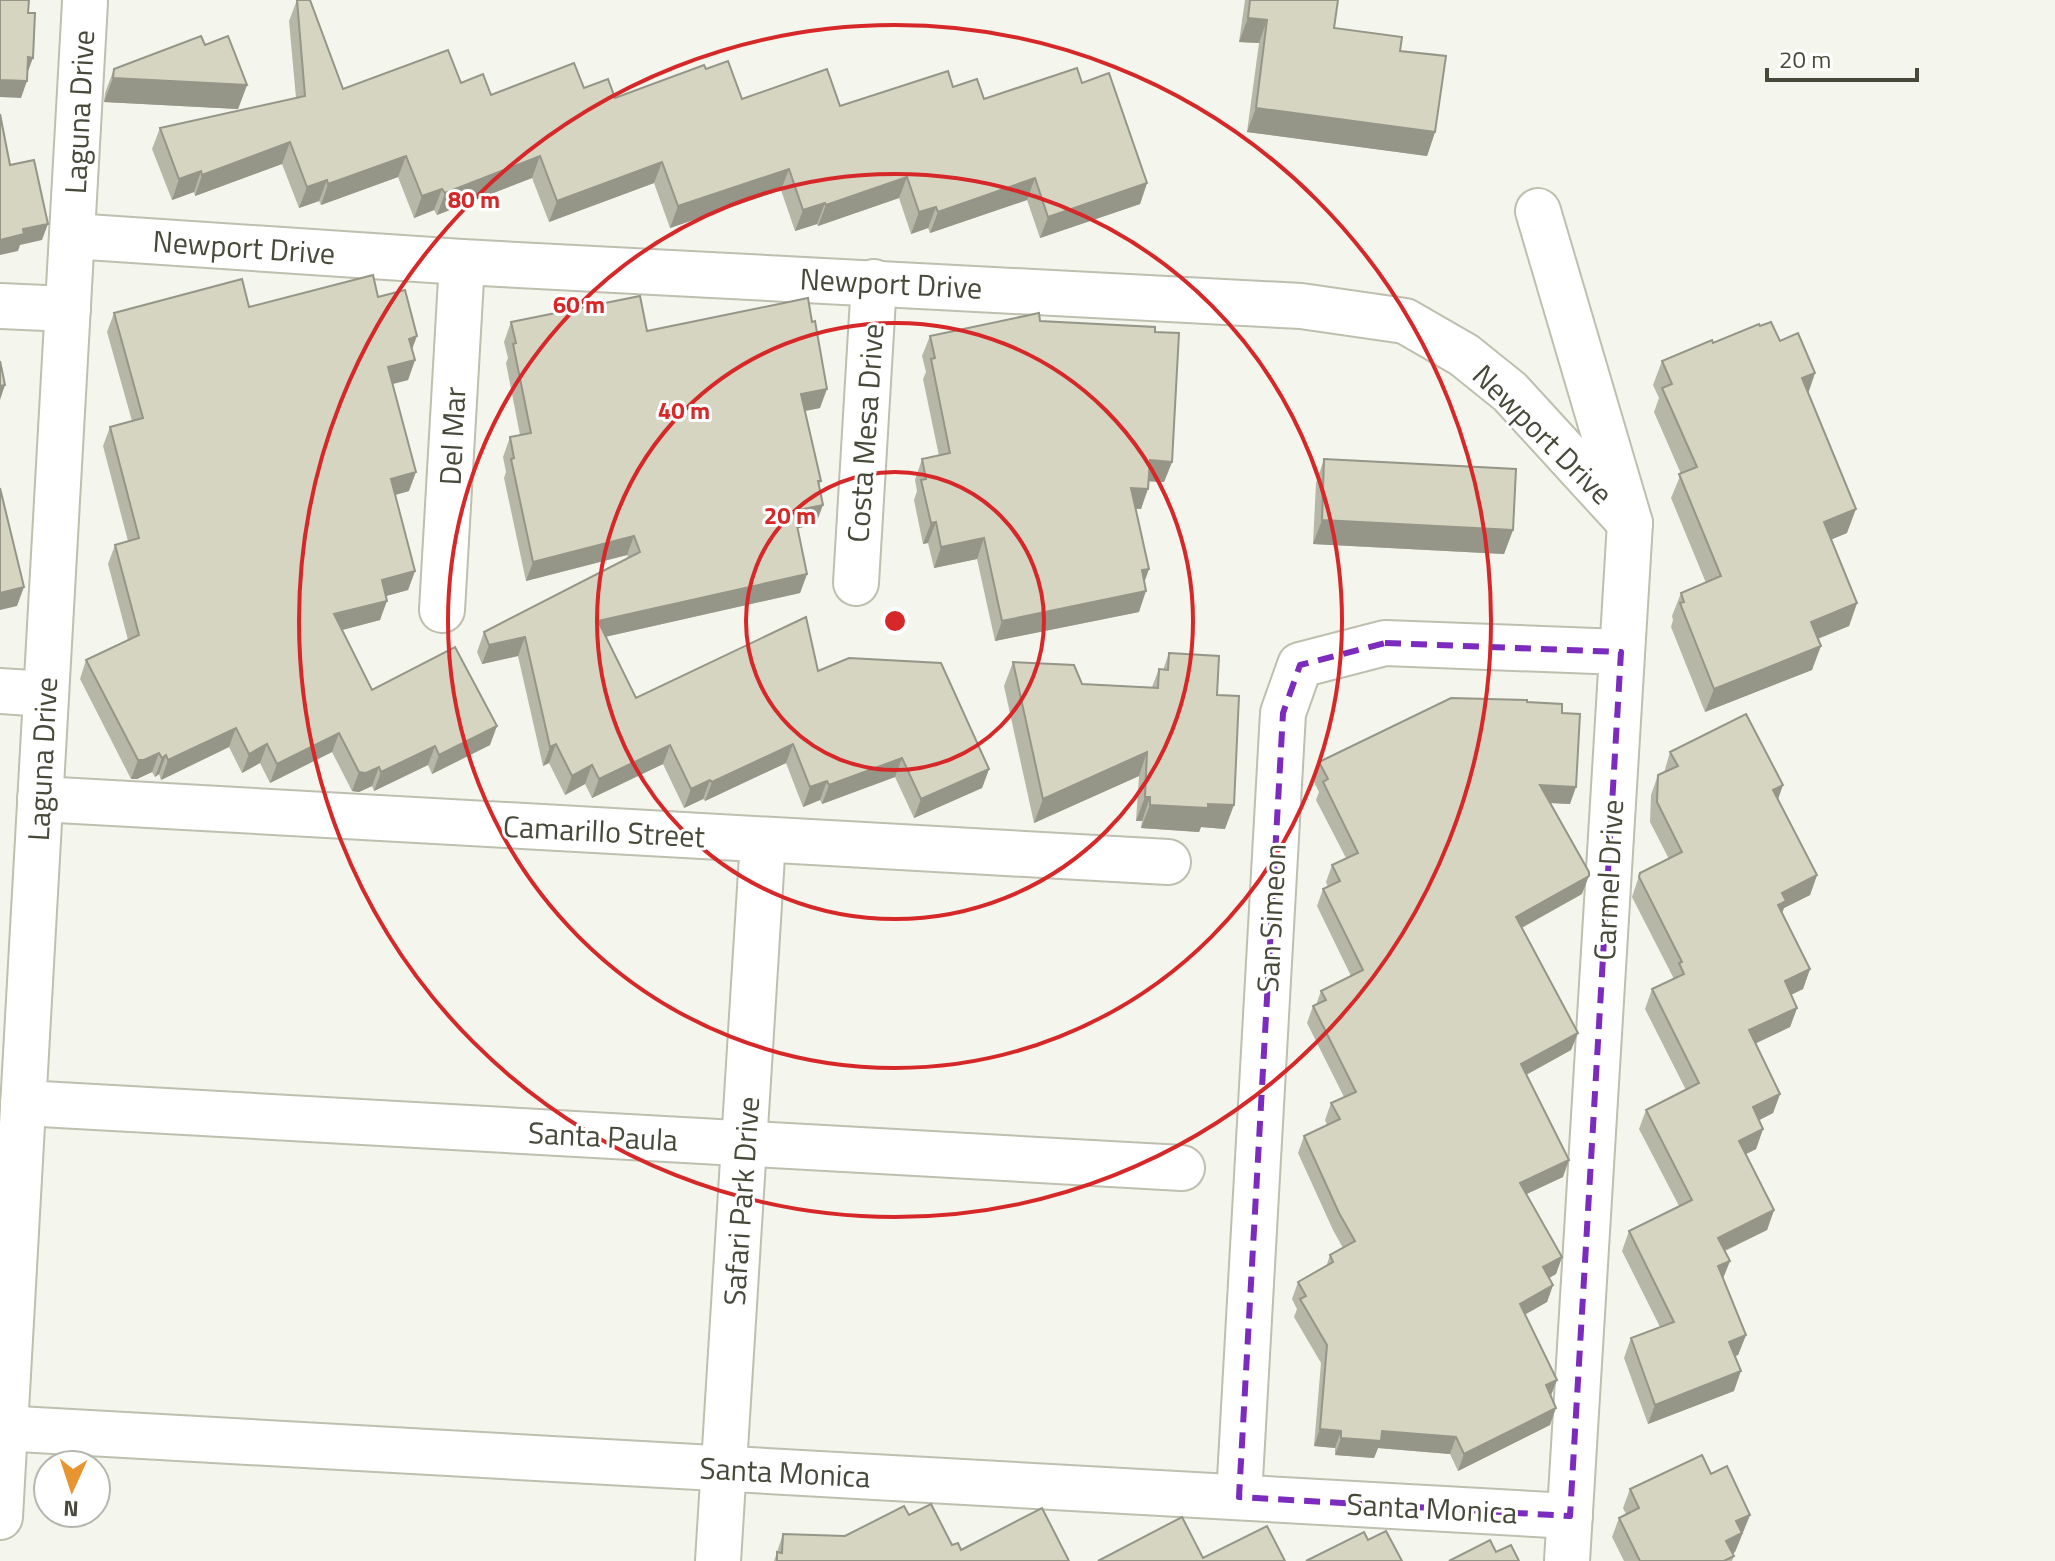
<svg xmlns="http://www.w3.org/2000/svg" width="2055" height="1561" viewBox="0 0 2055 1561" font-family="'Titillium Web',sans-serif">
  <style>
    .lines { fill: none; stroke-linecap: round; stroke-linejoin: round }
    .street-casing { stroke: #bebfaf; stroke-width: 48 }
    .street { stroke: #fff; stroke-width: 44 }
    .wall { fill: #b7b7a7 }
    .shaded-wall { fill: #959588 }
    .building { fill: #d5d5c2; stroke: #959588; stroke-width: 2 }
    .marked { fill: none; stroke: #7b2cbf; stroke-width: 6; stroke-dasharray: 16 10; stroke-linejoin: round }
    .ring { fill: none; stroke: #d62828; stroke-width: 4 }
    .labels { text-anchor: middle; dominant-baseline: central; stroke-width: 6; stroke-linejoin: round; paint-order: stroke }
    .street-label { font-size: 30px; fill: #48493a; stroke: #fff }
    .centre { fill: #d62828; stroke: #fff; stroke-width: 4 }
    .ring-label { font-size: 24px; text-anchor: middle; font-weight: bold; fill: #d62828; stroke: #fff; stroke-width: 6; stroke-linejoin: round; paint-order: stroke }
  </style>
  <rect width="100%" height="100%" fill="#f4f5ec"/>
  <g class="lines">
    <defs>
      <g id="street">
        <path d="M1538,211L1630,523L1567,1561"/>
        <path d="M72,236L462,262L1301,306L1405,321L1464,355L1510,392L1630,523"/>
        <path d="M0,306L68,309"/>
        <path d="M856,583L874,282"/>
        <path d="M442,610L462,262"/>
        <path d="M0,691L46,694"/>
        <path d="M40,799L1168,862"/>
        <path d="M23,1103L1182,1168"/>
        <path d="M0,1428L1570,1516"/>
        <path d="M1239,1497L1283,713L1300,665L1385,643L1621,652"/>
        <path d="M0,1517L85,2"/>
        <path d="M718,1561L763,840"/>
      </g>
    </defs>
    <use href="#street" class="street-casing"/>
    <use href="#street" class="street"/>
  </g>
  <g class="wall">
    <path d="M297,0L343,89L461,83L491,95L584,88L615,98L706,69L742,99L840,106L953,87L984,99L1082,83L1147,183L1140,204L1040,238L1027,200L930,233L928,228L911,234L899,198L818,226L817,224L795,231L781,190L670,228L654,183L549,222L532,178L437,215L434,210L414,218L398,177L321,205L319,201L299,208L282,164L195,196L194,192L172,200L152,149L160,128L296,98L289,21Z"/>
    <path d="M1245,0H1338L1334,28L1400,51L1435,132L1427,156L1247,132L1259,43L1239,42Z"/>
    <path d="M205,45L247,85L238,109L104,102L105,93L114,69Z"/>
    <path d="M378,297L412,350L415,360L408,380L392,384L409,491L395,495L415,571L408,590L386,596L380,620L342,630L372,690L490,745L432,774L428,765L374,791L372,786L359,792L352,791L332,752L270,783L260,763L242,773L229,747L161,780L159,774L155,777L152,772L137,779H131L80,679L86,660L128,640L108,564L115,545L128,541L103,446L110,427L132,421L107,332L114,313L249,307Z"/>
    <path d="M1040,321L1155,332L1172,462L1164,482L1149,481L1141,509H1136L1149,569L1144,581L1139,612L995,641L977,559L934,568L928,543L923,544L914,500L917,491L915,480L922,459L939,456L923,379L926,372L922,356L930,336Z"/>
    <path d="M511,322L647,331L820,408L805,411L821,481L819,486L816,524L797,528L807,574L800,593L605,637L636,698L818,671L989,769L982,788L914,818L895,777L822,804L820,800L803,807L786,763L705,801L703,799L684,808L663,764L592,798L585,784L565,795L549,763L543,766L518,656L482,664L477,652L484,632L628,558L627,555L526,581L504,478L506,472L503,457L510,437L520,435L506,363L508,358L504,342Z"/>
    <path d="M1760,326L1780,341L1815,373L1808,392L1847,533L1831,539L1857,603L1849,626L1818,639L1812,670L1705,712L1671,627L1673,620L1672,616L1681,593L1706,583L1671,498L1681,474L1654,412L1659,398L1653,385L1662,361Z"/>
    <path d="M1324,459L1513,530L1504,554L1313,544L1316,483Z"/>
    <path d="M1169,653L1217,695L1225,829L1201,827L1199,832L1141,828L1142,821H1136L1139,776L1034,823L1004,686L1013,662L1082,684L1152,687L1159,669L1163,670Z"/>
    <path d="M1527,702L1562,713L1570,804L1550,803L1582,894L1522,928L1578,1033L1571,1050L1526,1075L1563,1177L1526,1194L1562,1257L1556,1274L1549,1278L1553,1285L1547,1302L1525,1314L1557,1380L1551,1396L1550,1425L1458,1471L1450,1454L1378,1448L1374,1458L1335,1455V1448L1314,1446L1321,1363L1294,1317L1297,1309L1292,1299L1298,1282L1326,1267L1330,1255L1343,1248L1333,1230L1298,1153L1304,1136L1327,1125L1325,1120L1331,1103L1344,1097L1307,1023L1313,1006L1316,1005L1321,991L1351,976L1317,906L1323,889L1328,887L1326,882L1332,865L1346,858L1316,800L1319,792L1313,780L1319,762Z"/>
    <path d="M1670,752L1778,798L1817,875L1810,895L1784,908L1782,913L1810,969L1803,989L1791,995L1797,1008L1790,1027L1756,1043L1780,1094L1773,1113L1759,1120L1763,1129L1756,1149L1746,1154L1774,1210L1767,1230L1725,1251L1730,1261L1723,1279L1746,1335L1738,1355L1735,1356L1734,1391L1648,1424L1624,1358L1631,1338L1660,1327L1622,1251L1629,1231L1679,1206L1639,1129L1646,1110L1686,1090L1645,1009L1652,989L1674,979L1632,897L1640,873L1669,859L1650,822L1651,795L1658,775L1664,773Z"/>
    <path d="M1711,1474L1750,1515L1735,1552L1733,1553L1734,1556L1732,1561H1624L1612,1537L1619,1518L1626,1514L1623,1508L1630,1489Z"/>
    <path d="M909,1515L952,1545L961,1550L1069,1561H774L783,1534L845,1536Z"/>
  </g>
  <g class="shaded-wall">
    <path d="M1248,18L1267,20L1259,43L1239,42Z"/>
    <path d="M28,57L33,58L27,74Z"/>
    <path d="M113,78L247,85L238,109L104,102Z"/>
    <path d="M0,80L27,81L21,98L0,97Z"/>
    <path d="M1256,108L1435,132L1427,156L1247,132Z"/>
    <path d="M290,142L282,164L195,196L202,175Z"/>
    <path d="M406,156L398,177L321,205L328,184Z"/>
    <path d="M540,156L532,178L437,215L445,193Z"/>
    <path d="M662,162L654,183L549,222L557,201Z"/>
    <path d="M789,169L781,190L670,228L678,206Z"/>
    <path d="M201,171L194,192L172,200L179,179Z"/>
    <path d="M907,177L899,198L818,226L826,205Z"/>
    <path d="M1035,178L1027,200L930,233L938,212Z"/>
    <path d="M327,180L319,201L299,208L307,187Z"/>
    <path d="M1147,183L1140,204L1040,238L1048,217Z"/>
    <path d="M442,189L434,210L414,218L422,196Z"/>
    <path d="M825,203L817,224L795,231L803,210Z"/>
    <path d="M936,207L928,228L911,234L919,212Z"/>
    <path d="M48,224L42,240L20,245L18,251L0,255V240L23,229Z"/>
    <path d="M417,336L410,355L409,339Z"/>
    <path d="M415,360L408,380L381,387L388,367Z"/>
    <path d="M1815,373L1807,397L1802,378Z"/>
    <path d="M5,385L0,400V386Z"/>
    <path d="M827,389L820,408L794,413L801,394Z"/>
    <path d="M1150,460L1172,462L1164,482L1142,481Z"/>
    <path d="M416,472L409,491L384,498L391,479Z"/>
    <path d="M1131,488L1148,489L1141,509L1124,508Z"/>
    <path d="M823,505L816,524L787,531L794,511Z"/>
    <path d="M1856,509L1847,533L1816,546L1824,522Z"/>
    <path d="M1322,520L1513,530L1504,554L1313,544Z"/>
    <path d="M936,522L928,543L923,544L931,523Z"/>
    <path d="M634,536L627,555L526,581L533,562Z"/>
    <path d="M984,538L977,559L934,568L941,547Z"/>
    <path d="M1149,569L1142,589V570Z"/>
    <path d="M415,571L408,590L375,599L382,580Z"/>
    <path d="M807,574L800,593L591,640L598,621Z"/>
    <path d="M24,587L17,606L0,610V593Z"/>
    <path d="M1146,591L1139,612L995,641L1002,621Z"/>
    <path d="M387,601L380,620L327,634L334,614Z"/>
    <path d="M1857,603L1849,626L1802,645L1811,622Z"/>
    <path d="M525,637L518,656L482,664L489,645Z"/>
    <path d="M1821,646L1812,670L1705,712L1714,689Z"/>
    <path d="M497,726L490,745L432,774L439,755Z"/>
    <path d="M236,728L229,747L161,780L168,760Z"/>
    <path d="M339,733L332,752L270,783L277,764Z"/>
    <path d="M267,744L260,763L242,773L249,754Z"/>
    <path d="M556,744L549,763L543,766L550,747Z"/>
    <path d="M793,744L786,763L705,801L712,782Z"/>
    <path d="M670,745L663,764L592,798L599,779Z"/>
    <path d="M435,746L428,765L374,791L381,772Z"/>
    <path d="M1147,752L1139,776L1034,823L1043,799Z"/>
    <path d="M159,753L152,772L137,779H131L138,760Z"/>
    <path d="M166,755L159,774L155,777L162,758Z"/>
    <path d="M902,758L895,777L822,804L829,785Z"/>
    <path d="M592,765L585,784L565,795L572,776Z"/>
    <path d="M379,767L372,786L359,792L352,791L359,772Z"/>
    <path d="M989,769L982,788L914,818L921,799Z"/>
    <path d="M710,780L703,799L684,808L691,789Z"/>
    <path d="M827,781L820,800L803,807L810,787Z"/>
    <path d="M1540,785L1576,787L1570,804L1533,802Z"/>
    <path d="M1783,785L1776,805L1773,790Z"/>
    <path d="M1145,797H1150L1142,821H1136Z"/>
    <path d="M1208,804L1234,805L1225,829L1201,827L1199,832L1141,828L1150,805Z"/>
    <path d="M1817,875L1810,895L1784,908L1779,921L1771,925L1782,893Z"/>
    <path d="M1589,876L1582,894L1510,934L1516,917Z"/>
    <path d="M1810,969L1803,989L1778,1001L1785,981Z"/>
    <path d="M1797,1008L1790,1027L1742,1050L1749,1030Z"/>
    <path d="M1578,1033L1571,1050L1515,1081L1521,1064Z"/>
    <path d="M1780,1094L1773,1113L1746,1127L1753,1107Z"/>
    <path d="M1763,1129L1756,1149L1732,1161L1739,1141Z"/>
    <path d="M1569,1160L1563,1177L1514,1200L1520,1183Z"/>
    <path d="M1774,1210L1767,1230L1711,1257L1718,1238Z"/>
    <path d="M1562,1257L1556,1274L1537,1285L1543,1267Z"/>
    <path d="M1730,1261L1722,1280L1718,1266Z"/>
    <path d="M1553,1285L1547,1302L1514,1321L1520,1304Z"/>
    <path d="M1746,1335L1738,1355L1722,1361L1729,1342Z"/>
    <path d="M1741,1371L1734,1391L1648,1424L1655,1405Z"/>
    <path d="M1557,1380L1550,1397L1546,1385Z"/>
    <path d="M1556,1408L1550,1425L1458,1471L1464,1454Z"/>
    <path d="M1320,1429L1341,1431L1335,1448L1314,1446Z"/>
    <path d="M1382,1431L1456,1437L1450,1454L1378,1448L1374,1458L1335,1455L1341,1438Z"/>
    <path d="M1750,1515L1735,1552L1719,1560L1726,1541L1736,1521Z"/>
  </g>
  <g class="building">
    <path d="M0,0H29L28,13H35L33,58L28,57L27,81L0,80Z"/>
    <path d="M297,0H310L343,89L448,50L461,83L483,74L491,95L574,63L584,88L608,79L615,98L704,65L706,69L728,61L742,99L827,69L840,106L948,71L953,87L977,79L984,99L1077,68L1082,83L1109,73L1147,183L1048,217L1035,178L938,212L936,207L919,212L907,177L826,205L825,203L803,210L789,169L678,206L662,162L557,201L540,156L445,193L442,189L422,196L406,156L328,184L327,180L307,187L290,142L202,175L201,171L179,179L160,128L305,96Z"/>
    <path d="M1250,0H1338L1334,28L1402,37L1400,51L1446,56L1435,132L1256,108L1267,20L1248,18Z"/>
    <path d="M201,36L205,45L228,36L247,85L113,78L114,69Z"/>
    <path d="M0,114L10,165L34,160L48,224L23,229L24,234L0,240Z"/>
    <path d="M373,275L378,297L405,290L417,336L409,339L415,360L388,367L416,472L391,479L415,571L382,580L387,601L334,614L372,690L455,647L497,726L439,755L435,746L381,772L379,767L366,773L359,772L339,733L277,764L267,744L249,754L236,728L168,760L166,755L162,758L159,753L144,760H138L86,660L139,635L115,545L139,538L110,427L143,418L114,313L242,279L249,307Z"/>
    <path d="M640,296L647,331L808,298L812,322L815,321L827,389L801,394L821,481H818L823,505L794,511L807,574L598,621L636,698L806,617L818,671L849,658L941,663L989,769L921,799L902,758L829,785L827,781L810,787L793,744L712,782L710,780L691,789L670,745L599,779L592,765L572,776L556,744L550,747L525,637L489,645L484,632L640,552L634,536L533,562L511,459L514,458L510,437L531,433L513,344L516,343L511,322Z"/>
    <path d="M1039,313L1040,321L1155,327V332L1179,333L1172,462L1150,460L1148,489L1131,488L1149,569L1142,570L1146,591L1002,621L984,538L941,547L936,522L931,523L921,480L926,479L922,459L950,453L931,359L935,358L930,336Z"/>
    <path d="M1771,322L1780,341L1798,333L1815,373L1802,378L1856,509L1824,522L1857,603L1811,622L1821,646L1714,689L1680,603L1684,602L1681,593L1721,576L1679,474L1697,467L1662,388L1672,384L1662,361L1712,340L1713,343L1759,324L1760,326Z"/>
    <path d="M0,361L5,385L0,386Z"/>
    <path d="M1324,459L1516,469L1513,530L1322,520Z"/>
    <path d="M0,488L24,587L0,593Z"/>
    <path d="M1169,653L1219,656L1217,695L1239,696L1234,805L1208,804V808L1150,805V797H1145L1147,752L1043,799L1013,662L1074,665L1082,684L1158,688L1159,669L1168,670Z"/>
    <path d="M1451,698L1527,700V702L1562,704V713L1580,714L1576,787L1540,785L1589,872V876L1516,917L1578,1033L1521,1064L1569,1160L1520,1183L1562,1257L1543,1267L1553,1285L1520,1304L1557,1380L1546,1385L1556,1408L1464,1454L1456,1437L1382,1431L1381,1441L1341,1438V1431L1320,1429L1327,1345L1300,1299L1306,1296L1298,1282L1333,1262L1330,1255L1355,1241L1339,1213L1304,1136L1340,1119L1331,1103L1356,1092L1313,1006L1326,1000L1321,991L1363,970L1323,889L1340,881L1332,865L1358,853L1323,782L1328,779L1319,762Z"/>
    <path d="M1746,714L1783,785L1773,790L1817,875L1782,893L1786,901L1778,905L1810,969L1785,981L1797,1008L1749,1030L1780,1094L1753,1107L1763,1129L1739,1141L1774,1210L1718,1238L1730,1261L1718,1266L1746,1335L1729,1342L1741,1371L1655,1405L1631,1338L1674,1322L1629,1231L1692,1200L1646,1110L1699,1083L1652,989L1684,974L1679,963L1682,962L1639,877L1640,873L1682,852L1657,802L1658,775L1678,766L1670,752Z"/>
    <path d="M1702,1455L1711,1474L1727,1466L1750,1515L1736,1521L1742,1533L1726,1541L1734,1556L1724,1561H1640L1619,1518L1639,1508L1630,1489Z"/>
    <path d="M931,1504L952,1545L958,1543L961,1550L1042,1508L1069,1561H777V1552L782,1553L783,1534L845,1536L904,1506L909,1515Z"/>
    <path d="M1182,1517L1203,1558L1267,1526L1285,1561H1098Z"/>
    <path d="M1386,1531L1402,1561H1306L1364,1532L1368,1540Z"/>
    <path d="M1490,1540L1496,1552L1511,1545L1519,1561H1449Z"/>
  </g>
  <path class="marked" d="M1385,643L1621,652L1570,1516L1239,1497L1283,713L1300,665Z"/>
  <g class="ring">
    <circle cx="895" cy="621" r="149"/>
    <circle cx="895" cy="621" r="298"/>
    <circle cx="895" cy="621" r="447"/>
    <circle cx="895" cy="621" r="596"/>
  </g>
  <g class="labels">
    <g class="street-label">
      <text transform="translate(79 112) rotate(-87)">Laguna Drive</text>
      <text transform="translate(244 247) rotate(4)">Newport Drive</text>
      <text transform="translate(891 283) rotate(3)">Newport Drive</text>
      <text transform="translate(865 433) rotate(-86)">Costa Mesa Drive</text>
      <text transform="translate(1543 434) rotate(45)">Newport Drive</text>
      <text transform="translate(452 436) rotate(-87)">Del Mar</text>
      <text transform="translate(42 759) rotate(-87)">Laguna Drive</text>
      <text transform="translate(604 831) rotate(3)">Camarillo Street</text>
      <text transform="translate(1608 880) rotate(-87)">Carmel Drive</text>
      <text transform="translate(1271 918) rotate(-87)">San Simeon</text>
      <text transform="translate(603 1136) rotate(3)">Santa Paula</text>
      <text transform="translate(741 1201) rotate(-86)">Safari Park Drive</text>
      <text transform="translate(785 1472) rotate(3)">Santa Monica</text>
      <text transform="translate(1432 1508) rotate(3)">Santa Monica</text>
    </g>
  </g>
  <circle cx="895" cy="621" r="12" class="centre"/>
  <g class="ring-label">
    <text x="474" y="208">80 m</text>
    <text x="579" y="313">60 m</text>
    <text x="684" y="419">40 m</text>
    <text x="790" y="524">20 m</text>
  </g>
  <g transform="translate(72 1489) rotate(183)"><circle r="38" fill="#ffffff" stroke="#b6b6b0" stroke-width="2"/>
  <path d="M0-6L14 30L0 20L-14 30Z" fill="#e89430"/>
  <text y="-12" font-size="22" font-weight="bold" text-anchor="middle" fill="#48493a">N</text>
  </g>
  <path d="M1767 68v12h150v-12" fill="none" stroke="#48493a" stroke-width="4"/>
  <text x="1779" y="68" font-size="24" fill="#48493a" stroke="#ffffff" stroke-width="6" paint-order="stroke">20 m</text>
</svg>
